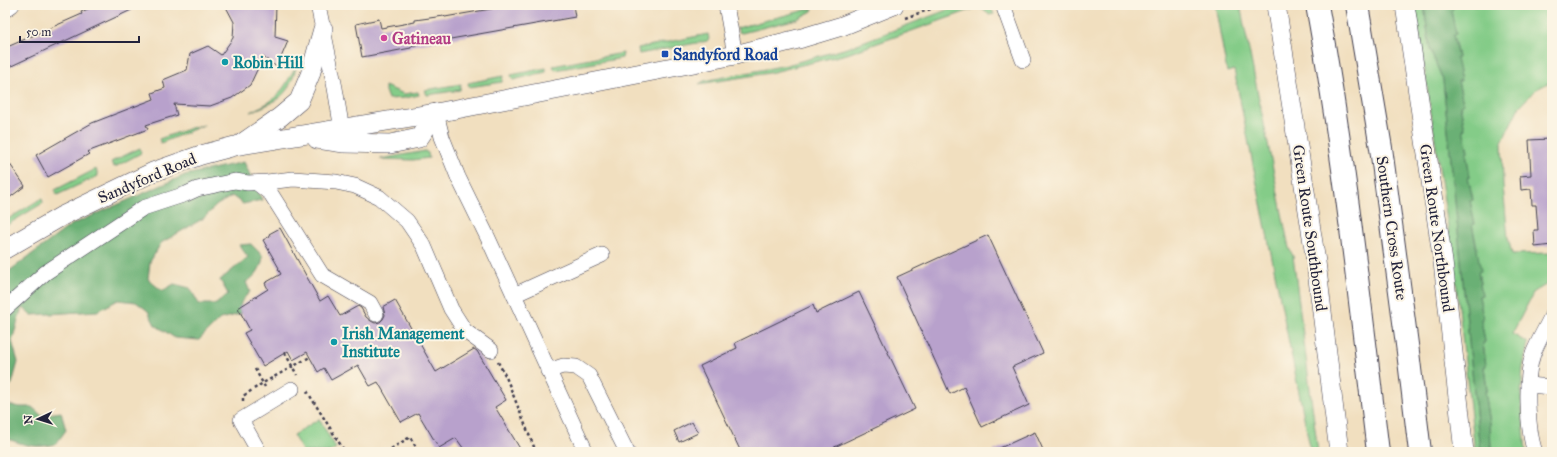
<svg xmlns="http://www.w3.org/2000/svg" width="1557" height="457" viewBox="0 0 1557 457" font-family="'IM FELL Great Primer',serif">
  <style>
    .green { fill: #84cc88; stroke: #537762 }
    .forest { fill: #6bb074; stroke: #466958 }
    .building { fill: #b8a1cc }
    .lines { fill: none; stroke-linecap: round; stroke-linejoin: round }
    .minor-casing { stroke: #413e4f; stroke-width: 16 }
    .major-casing { stroke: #413e4f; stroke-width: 20 }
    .highway-casing { stroke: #413e4f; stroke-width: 24 }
    .path { stroke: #413e4f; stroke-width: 2.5; stroke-dasharray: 3 3; stroke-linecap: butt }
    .minor { stroke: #fff; stroke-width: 15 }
    .major { stroke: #fff; stroke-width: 19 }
    .highway { stroke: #fff; stroke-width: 22 }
    .hotel-dot { fill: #d1479c; stroke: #fcf5e5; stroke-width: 1.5 }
    .transit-dot { fill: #1a4fb4; stroke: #fcf5e5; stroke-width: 1.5 }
    .culture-dot { fill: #0f9aa8; stroke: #fcf5e5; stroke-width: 1.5 }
    .labels { text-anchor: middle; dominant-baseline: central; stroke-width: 4; stroke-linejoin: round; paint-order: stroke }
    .hotel-label { font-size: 16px; font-weight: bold; fill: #b23c85; stroke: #fcf5e5; text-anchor: start }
    .transit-label { font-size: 16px; font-weight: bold; fill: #164399; stroke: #fcf5e5; text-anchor: start }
    .culture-label { font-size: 16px; font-weight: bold; fill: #0d838f; stroke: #fcf5e5; text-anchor: start }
    .street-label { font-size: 16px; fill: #22223b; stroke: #fcf5e5 }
  </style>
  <rect width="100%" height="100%" fill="#fcf5e5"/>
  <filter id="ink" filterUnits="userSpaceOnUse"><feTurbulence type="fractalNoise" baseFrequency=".025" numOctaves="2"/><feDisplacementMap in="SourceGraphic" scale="8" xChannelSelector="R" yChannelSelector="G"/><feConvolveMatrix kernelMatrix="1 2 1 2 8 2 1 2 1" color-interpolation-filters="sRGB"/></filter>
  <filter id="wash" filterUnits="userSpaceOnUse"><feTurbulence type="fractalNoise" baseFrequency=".012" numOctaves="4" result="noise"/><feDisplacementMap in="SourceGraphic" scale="16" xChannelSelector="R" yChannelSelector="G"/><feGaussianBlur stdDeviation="0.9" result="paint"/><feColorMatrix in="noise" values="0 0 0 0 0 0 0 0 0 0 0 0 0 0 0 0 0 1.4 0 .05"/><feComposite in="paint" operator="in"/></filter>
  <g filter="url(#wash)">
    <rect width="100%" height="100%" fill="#f1dfbf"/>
    <g class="green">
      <path d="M960,5H989L994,14L989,15L984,9L976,8L847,54L769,73L699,84L704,81L787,65L844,49Z"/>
      <path d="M1215,5H1240L1289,248L1293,256L1318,452H1311L1234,70L1227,72Z"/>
      <path d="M1415,5H1424L1430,50L1443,80L1480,452H1475L1456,281Z"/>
      <path d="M1452,5H1552V81L1535,90L1519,107L1502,142L1503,186L1508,238L1512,254L1552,253V278L1549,283L1534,292L1512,334L1528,343L1523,367L1521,395L1526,452H1491L1490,423L1485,391L1487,390L1484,367L1486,366L1483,343L1485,342L1481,319L1483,318L1479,296L1482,295L1478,271H1480L1475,248H1477L1472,224H1475L1470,201L1473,200L1468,177H1470L1466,153L1468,152L1463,129H1465L1460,105L1463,103L1458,81L1461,80L1455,58L1458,57L1453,35L1455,34L1451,10L1453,9Z"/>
      <path d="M813,8L812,11L797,19L742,33L739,32L737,28Z"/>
      <path d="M708,34L709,39L707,41L639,54L638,48Z"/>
      <path d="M623,53L622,58L555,70L553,66Z"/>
      <path d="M297,64C289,96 280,100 250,112C257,108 266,105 272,100C284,91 290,76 297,64Z"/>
      <path d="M546,68V72L513,80L512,78L511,75Z"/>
      <path d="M503,76L502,82L469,87L468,83Z"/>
      <path d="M461,84L460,90L427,95L425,90Z"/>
      <path d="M385,86L404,94L418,92L419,95L405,98L388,99L385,91Z"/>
      <path d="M204,125L161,143L159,139L191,128Z"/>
      <path d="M140,148L141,153L115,167L113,166L111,162Z"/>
      <path d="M425,151L428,153L429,158L413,160L380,159Z"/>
      <path d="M96,169L98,176L57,195L55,190Z"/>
      <path d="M42,198L43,203L5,226V221Z"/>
      <path d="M319,419L336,448L330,452H303L293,435Z"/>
    </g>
    <g class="forest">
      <path d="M1424,5H1452L1453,9L1451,11L1456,34L1453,35L1458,58H1456L1461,81H1458L1463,103L1460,106L1465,129H1463L1468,152L1466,153L1470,177H1468L1473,200L1470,201L1475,224H1472L1481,271L1478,272L1482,295L1479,296L1483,318L1481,319L1485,342L1483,343L1486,366L1484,367L1487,391H1485L1490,423L1491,452H1480L1443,80L1430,50Z"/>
      <path d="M244,162L262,200L243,204L232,196L217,205L204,218L161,243L150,262L148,279L162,291L174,284L190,288L199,304H216L228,294L220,280L248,257L239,245L251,244L263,256C262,267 256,277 246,282L250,292C243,299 238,303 241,314L220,319L199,340L175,338L155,325L148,311L136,302L118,300L98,311L32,315L22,307L12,341L18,362L12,384L5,390V274L71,225L185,175Z"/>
      <path d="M5,404L20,407H32L41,415L61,412L66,430L56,444C35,449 25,445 5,438Z"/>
    </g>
    <g id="blocks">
      <g class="building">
        <path d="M97,5H142L5,69V48L82,14L81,12Z"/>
        <path d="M225,5H276L275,37L288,41L277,67L263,57L250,85L232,98L210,106L174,104L177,115L146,125L148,129L87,152L89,154L48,177L36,155L92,123L154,99L152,93L165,88L163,80L187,70L190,54L208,46L221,55L233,38L234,22Z"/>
        <path d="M501,5H573L575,17L411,46V48L362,57L356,24L379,19L381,28L415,22V20L444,16L445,17L502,7Z"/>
        <path d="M1550,139L1552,168V245L1535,247L1534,230H1538L1536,205H1532L1531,189L1521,190L1520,176L1531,175L1529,140Z"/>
        <path d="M5,157L25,186L5,201Z"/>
        <path d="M280,228L320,301L328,296L340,316L358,306L361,308L366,317L371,321L375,323L380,322L383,319L385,315L383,307L395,300L436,372L474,349L477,351L506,400L495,407L522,452H466L456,438L439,448L418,413L401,422L378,382L370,386L358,365L331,380L324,368L318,372L307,352L293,360L288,351L263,366L244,333L250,330L238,308L268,289L265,283L281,274L278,269L279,268L263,240L270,236L269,234Z"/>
        <path d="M988,235L1043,353L1012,367L1029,405L982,427L964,387L950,394L897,277Z"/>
        <path d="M859,292L915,409L824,452H741L700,366L737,348L735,343L813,305L816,313Z"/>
        <path d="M692,422L698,433L679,442L674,431Z"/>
        <path d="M1035,432L1044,452H991Z"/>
      </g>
    </g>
  </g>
  <g filter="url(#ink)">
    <use href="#blocks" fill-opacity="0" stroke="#413e4f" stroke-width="1"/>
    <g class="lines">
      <defs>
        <g id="minor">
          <path d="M318,5L335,88L342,130"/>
          <path d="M726,5L735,55"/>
          <path d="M1003,5L1023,60"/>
          <path d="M5,10L12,5"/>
          <path d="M436,113L442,137L458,177L488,238L586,452"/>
          <path d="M257,183L271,194L322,275L370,303L376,314"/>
          <path d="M514,295L602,255"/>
          <path d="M5,309L45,273L143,208L186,194L197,189L235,181L248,183L267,182L293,179L336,182L355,186L379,197L407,221L424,246L451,309L465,331L491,350"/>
          <path d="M548,371L563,366L576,367L589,376L627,452"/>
          <path d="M1528,385L1552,387"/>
          <path d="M259,452L241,420L292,389"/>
          <path d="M1535,452C1527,429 1525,377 1533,354C1538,341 1546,328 1552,315"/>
        </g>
        <g id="major">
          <path d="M1276,5L1316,262L1339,452"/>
          <path d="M1405,5L1443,262L1464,452"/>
          <path d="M317,139L344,143L390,144L419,138L436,113"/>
          <path d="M241,144L280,117L299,101L310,75L323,29"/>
          <path d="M5,249L62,216L153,172L201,155L235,146L436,113L735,55L802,38L842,26L894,5"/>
        </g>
        <g id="highway">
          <path d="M1317,5C1344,153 1360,303 1378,452"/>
          <path d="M1357,5L1381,148L1408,352L1420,452"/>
        </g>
      </defs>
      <use href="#minor" class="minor-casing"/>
      <use href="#major" class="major-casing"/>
      <use href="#highway" class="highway-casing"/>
      <g class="path">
        <path d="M905,18L942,5"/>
        <path d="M285,353L297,375"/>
        <path d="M498,362L506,377L536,452"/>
        <path d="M255,369L265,387"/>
        <path d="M307,391L345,452"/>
        <path d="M243,401V396L263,383L310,357"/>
        <path d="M386,452L410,437L419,452"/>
        <path d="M461,452L464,450"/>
      </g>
      <use href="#minor" class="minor"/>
      <use href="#major" class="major"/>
      <use href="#highway" class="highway"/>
    </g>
  </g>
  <circle class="hotel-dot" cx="384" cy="38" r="4"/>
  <rect class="transit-dot" x="661" y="50" width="8" height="8" rx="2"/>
  <g class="culture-dot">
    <circle cx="225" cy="62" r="4"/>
    <circle cx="334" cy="342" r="4"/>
  </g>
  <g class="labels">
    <g class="hotel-label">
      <text x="392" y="38">Gatineau</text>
    </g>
    <g class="transit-label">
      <text x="673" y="54">Sandyford Road</text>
    </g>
    <g class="culture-label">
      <text x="233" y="62">Robin Hill</text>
      <text x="342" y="333">Irish Management<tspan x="342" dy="18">Institute</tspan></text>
    </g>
    <g class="street-label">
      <text transform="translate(147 178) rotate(-23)">Sandyford Road</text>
      <text transform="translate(1310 228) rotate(82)">Green Route Southbound</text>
      <text transform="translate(1392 228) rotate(82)">Southern Cross Route</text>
      <text transform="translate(1437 228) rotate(82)">Green Route Northbound</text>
    </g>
  </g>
  <rect width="1557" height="457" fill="none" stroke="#fcf5e5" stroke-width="20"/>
  <g transform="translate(38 419) rotate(266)" stroke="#fcf5e5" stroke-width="3" paint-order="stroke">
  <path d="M0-3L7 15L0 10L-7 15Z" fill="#22223b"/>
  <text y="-6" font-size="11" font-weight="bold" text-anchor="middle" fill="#22223b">N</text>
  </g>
  <path d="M20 36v6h119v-6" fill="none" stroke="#22223b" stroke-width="2"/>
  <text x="26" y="36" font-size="12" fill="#22223b" stroke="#fcf5e5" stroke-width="3" paint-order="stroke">50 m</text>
</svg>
